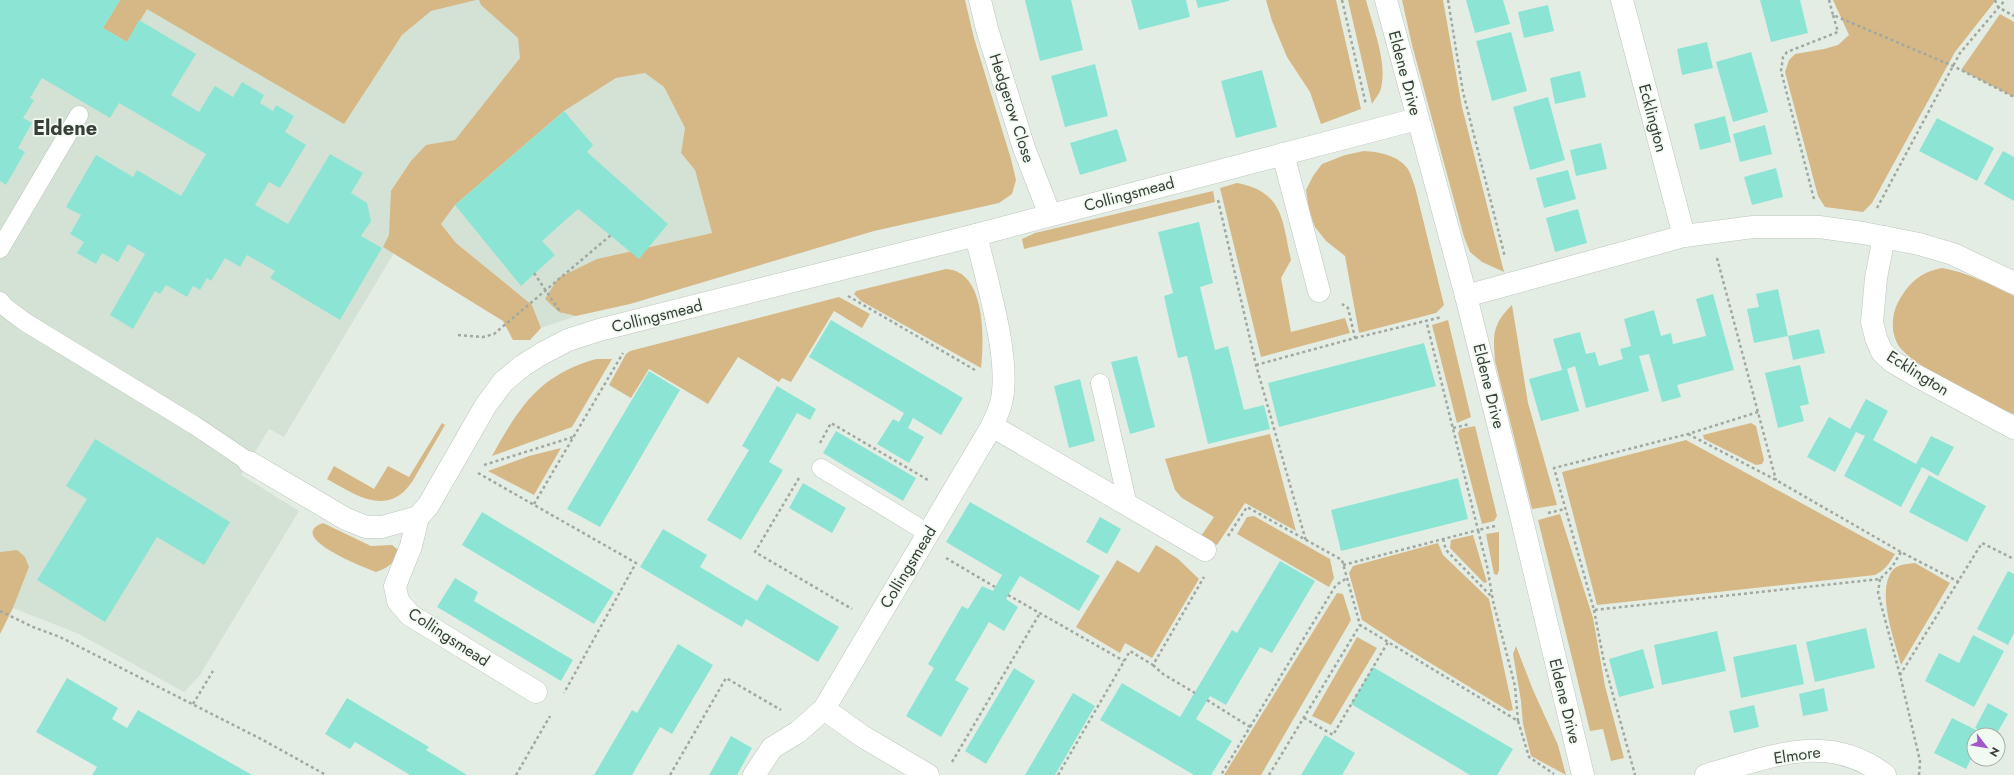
<svg xmlns="http://www.w3.org/2000/svg" width="2014" height="775" viewBox="0 0 2014 775" font-family="Jost,sans-serif">
  <style>
    .built { fill: #d3e2d4 }
    .green { fill: #d6b886 }
    .building { fill: #8ce5d4 }
    .lines { fill: none; stroke-linecap: round; stroke-linejoin: round }
    .service-casing { stroke: #bdc5bd; stroke-width: 19 }
    .minor-casing { stroke: #bdc5bd; stroke-width: 23 }
    .path { stroke: #a1a8a1; stroke-width: 2.5; stroke-dasharray: 3 3; stroke-linecap: butt }
    .service { stroke: #fff; stroke-width: 18 }
    .minor { stroke: #fff; stroke-width: 22 }
    .labels { text-anchor: middle; dominant-baseline: central; stroke-width: 3.5; stroke-linejoin: round; paint-order: stroke }
    .street-label { font-size: 16px; fill: #3a3e3a; stroke: #f1faf1 }
    .district-label { font-size: 20px; font-weight: bold; fill: #3a3e3a; stroke: #f1faf1 }
  </style>
  <rect width="100%" height="100%" fill="#e4ede4"/>
  <g class="built">
    <path d="M0,0H670L383,247L394,253L284,437L269,429L241,475L299,511L200,675L184,692L79,634L13,608L29,567L17,550L0,552Z"/>
    <path d="M645,73L664,87L685,128L681,153L695,170L712,233L597,259L559,312L576,316L541,328L532,305L456,243L441,224L455,205L564,111L616,78Z"/>
  </g>
  <g class="green">
    <path d="M120,0H476L431,11L402,35L344,124L147,9L127,42L103,28Z"/>
    <path d="M479,0H965L974,38L1011,159L1016,180L1012,194L999,203L874,231L630,304L576,316L559,312L545,299L558,278L597,259L712,233L695,170L681,153L685,128L664,87L645,73L616,78L564,111L455,205L441,224L456,243L532,305L541,328L530,340H513L503,321L383,247L389,235L391,191L411,161L426,145L455,140L520,58L518,38L481,5Z"/>
    <path d="M1266,0H1336L1361,109L1321,124L1310,92L1287,57L1272,21Z"/>
    <path d="M1348,0H1366C1372,24 1388,64 1381,88C1380,93 1375,99 1372,104Z"/>
    <path d="M1402,0H1443L1462,107L1504,272L1482,262L1470,252L1464,237L1412,45Z"/>
    <path d="M1833,0H1996L1955,52L1872,203L1863,212L1825,207L1818,196L1785,72L1789,60L1795,54L1824,49L1838,45L1849,35Z"/>
    <path d="M2000,14L2014,22V97L1961,70Z"/>
    <path d="M1364,151C1379,152 1398,155 1408,169C1411,174 1413,182 1415,187L1444,305L1436,313L1359,333L1345,256L1326,241L1315,227L1309,210L1306,190L1313,176L1322,164L1345,155Z"/>
    <path d="M1237,183C1284,192 1282,220 1291,260L1281,278L1291,332L1345,318L1350,333L1261,357L1220,188Z"/>
    <path d="M1213,191L1215,202L1024,249L1022,239L1035,233Z"/>
    <path d="M1942,268C1967,272 1991,285 2014,296V414C1991,406 1907,364 1897,343C1890,329 1892,310 1901,297C1912,280 1922,272 1942,268Z"/>
    <path d="M946,269C986,271 984,339 981,368L861,301L854,294L856,291Z"/>
    <path d="M839,297L870,314L862,328L834,311L791,382L782,378L779,382L738,357L708,404L649,369L631,398L609,385L626,354L630,351Z"/>
    <path d="M1512,305L1528,403L1557,505L1532,509L1495,361C1493,336 1492,324 1512,305Z"/>
    <path d="M1448,320L1471,417L1457,423L1432,325Z"/>
    <path d="M596,359H612L572,427L492,456C519,407 539,375 596,359Z"/>
    <path d="M442,423L445,425L412,482C387,518 356,495 327,479L334,466L374,489L388,466L409,477Z"/>
    <path d="M1751,423L1756,426L1764,460L1762,464L1756,465L1704,439L1703,435Z"/>
    <path d="M1475,426L1497,516L1494,521L1482,524L1458,433L1460,429Z"/>
    <path d="M1270,434L1296,531L1245,503L1217,545L1201,536L1214,517L1182,498L1175,490L1165,459Z"/>
    <path d="M1686,440L1887,550L1895,554C1889,564 1885,570 1875,575L1597,605L1562,472Z"/>
    <path d="M561,448L534,495L488,471L529,456Z"/>
    <path d="M1560,514L1593,618L1605,686L1624,758L1611,761L1603,729L1590,731L1538,520Z"/>
    <path d="M1254,516L1330,559L1334,578L1329,587L1237,534L1247,517Z"/>
    <path d="M323,523L371,546L392,545L398,550C393,564 390,567 376,572C366,568 284,537 323,523Z"/>
    <path d="M1499,532V571L1497,575L1494,574L1486,534Z"/>
    <path d="M1473,535L1487,582L1484,583L1450,548L1451,540Z"/>
    <path d="M1438,543L1443,555L1489,599L1513,710L1509,711L1399,644L1362,620L1349,573L1353,566Z"/>
    <path d="M1156,545L1177,558L1199,579L1152,658L1125,643L1120,653L1076,627L1117,560L1139,573Z"/>
    <path d="M17,550L25,557L29,567L13,608L0,634V552Z"/>
    <path d="M1915,563L1950,583L1901,665C1895,642 1876,592 1892,571C1897,564 1907,564 1915,563Z"/>
    <path d="M1337,593L1343,594L1351,620L1261,775H1224Z"/>
    <path d="M1357,637L1377,648L1331,725L1312,716Z"/>
    <path d="M1516,646L1533,690L1558,745L1566,775L1531,756L1523,724L1521,701L1513,654Z"/>
  </g>
  <g class="building">
    <path d="M0,0H120L103,28L127,42L139,20L196,54L171,95L199,112L215,86L233,97L242,82L264,95L260,103L273,111L276,105L294,116L285,132L306,145L280,188L269,182L255,205L288,224L330,154L363,173L351,193L367,203L371,221L361,236L382,248L340,320L270,278L275,271L247,255L240,267L225,258L211,281L207,278L200,290L193,286L187,297L166,285L160,294L155,291L133,329L110,315L145,254L128,244L118,262L102,253L96,264L77,253L84,242L70,234L81,215L66,207L96,155L133,177L137,170L181,196L206,154L119,103L110,118L42,78L30,98L34,100L23,118L32,123L18,148L25,152L6,185L0,181Z"/>
    <path d="M1025,0H1071L1083,50L1040,61Z"/>
    <path d="M1131,0H1186L1190,17L1139,30Z"/>
    <path d="M1196,0H1229V1L1198,8Z"/>
    <path d="M1466,0H1503L1510,24L1475,33Z"/>
    <path d="M1760,0H1800L1808,33L1771,42Z"/>
    <path d="M1548,5L1554,31L1524,38L1518,12Z"/>
    <path d="M1511,32L1527,91L1492,101L1476,41Z"/>
    <path d="M1707,42L1713,68L1682,75L1677,49Z"/>
    <path d="M1751,52L1768,112L1733,122L1716,62Z"/>
    <path d="M1095,64L1108,116L1065,127L1051,76Z"/>
    <path d="M1262,70L1277,127L1236,138L1221,81Z"/>
    <path d="M1580,71L1586,97L1555,104L1550,78Z"/>
    <path d="M1548,97L1565,160L1530,170L1513,107Z"/>
    <path d="M564,111L593,145L587,152L668,224L639,259L578,209L542,241L555,255L521,286L455,205Z"/>
    <path d="M1725,116L1731,142L1700,150L1694,124Z"/>
    <path d="M1937,118L1994,148L1977,181L1919,151Z"/>
    <path d="M1765,125L1772,154L1740,162L1733,134Z"/>
    <path d="M1117,129L1127,161L1080,175L1070,143Z"/>
    <path d="M1601,143L1607,169L1576,176L1570,150Z"/>
    <path d="M2003,151L2014,157V201L1984,184Z"/>
    <path d="M1776,168L1783,197L1752,205L1744,177Z"/>
    <path d="M1568,170L1576,199L1544,208L1536,178Z"/>
    <path d="M1578,209L1587,243L1555,252L1546,218Z"/>
    <path d="M1199,222L1213,283L1200,287L1215,350L1228,346L1244,410L1264,405L1270,429L1208,444L1187,356L1178,358L1171,328L1164,296L1173,293L1158,232Z"/>
    <path d="M1778,289L1788,336L1754,343L1747,309L1759,307L1756,294Z"/>
    <path d="M1713,294L1734,370L1677,385L1681,397L1662,402L1649,354L1639,356L1649,391L1586,408L1575,366L1567,369L1579,411L1541,421L1529,379L1562,370L1553,339L1580,332L1586,354L1595,352L1599,366L1623,359L1620,349L1631,346L1624,319L1654,310L1661,336L1671,333L1673,344L1706,336L1696,299Z"/>
    <path d="M831,320L963,398L941,435L913,418L908,428L924,437L909,463L877,444L893,419L899,422L904,413L809,357Z"/>
    <path d="M1819,329L1825,353L1793,360L1788,336Z"/>
    <path d="M1424,343L1436,386L1279,427L1268,383Z"/>
    <path d="M1137,356L1155,427L1130,434L1111,362Z"/>
    <path d="M1800,365L1809,404L1800,406L1804,421L1778,428L1765,373Z"/>
    <path d="M649,371L680,390L600,527L567,509Z"/>
    <path d="M1080,379L1095,441L1069,448L1054,386Z"/>
    <path d="M777,386L816,409L810,420L797,413L769,462L783,470L741,540L707,520L749,450L742,446Z"/>
    <path d="M1866,399L1888,411L1873,440L1916,464L1931,436L1954,447L1938,476L1922,467L1901,507L1844,476L1865,436L1856,432L1835,472L1807,457L1829,417L1850,429Z"/>
    <path d="M836,431L916,478L903,501L823,453Z"/>
    <path d="M95,439L230,522L204,565L157,537L105,622L37,580L87,499L66,486Z"/>
    <path d="M1929,475L1986,506L1967,542L1909,512Z"/>
    <path d="M1458,478L1468,519L1341,551L1331,510Z"/>
    <path d="M803,483L846,508L832,533L789,508Z"/>
    <path d="M970,502L1100,576L1079,611L1020,576L1006,599L1018,607L1004,631L989,622L955,680L969,688L941,737L906,716L934,668L928,664L962,606L968,609L982,586L993,591L1002,575L946,542Z"/>
    <path d="M482,512L614,592L594,624L462,545Z"/>
    <path d="M1100,517L1121,529L1107,554L1086,542Z"/>
    <path d="M663,529L707,555L700,567L757,601L767,584L839,627L818,662L746,619L742,627L640,567Z"/>
    <path d="M1280,561L1315,581L1272,653L1260,647L1226,705L1210,696L1196,719L1232,741L1211,775H1194L1100,720L1122,683L1180,717L1232,630L1237,633Z"/>
    <path d="M2008,571L2014,574V633L2008,645L1977,629Z"/>
    <path d="M455,578L478,592L474,601L573,660L561,681L437,607Z"/>
    <path d="M1866,628L1875,668L1815,682L1806,642Z"/>
    <path d="M1717,631L1726,671L1662,685L1654,645Z"/>
    <path d="M1973,635L2004,651L1974,707L1925,681L1939,653L1959,663Z"/>
    <path d="M678,644L713,665L672,734L660,727L632,775H594L632,710L637,713Z"/>
    <path d="M1796,644L1804,684L1741,698L1733,657Z"/>
    <path d="M1643,649L1654,688L1619,697L1609,659Z"/>
    <path d="M1373,667L1513,749L1497,775H1470L1351,704Z"/>
    <path d="M1014,668L1035,681L986,764L965,751Z"/>
    <path d="M67,678L118,708L112,719L127,728L138,710L252,775H92L97,767L36,732Z"/>
    <path d="M1824,688L1828,711L1803,716L1799,694Z"/>
    <path d="M1073,693L1095,706L1055,775H1025Z"/>
    <path d="M347,698L429,747L426,750L467,775H410L355,742L350,749L325,734Z"/>
    <path d="M1988,703L2008,714L1996,735H1989L1975,728Z"/>
    <path d="M1754,705L1759,727L1734,733L1729,711Z"/>
    <path d="M1952,718L1984,734L1974,735V753L1966,769L1934,753Z"/>
    <path d="M1325,735L1355,753L1342,775H1301Z"/>
    <path d="M731,736L752,748L737,775H709Z"/>
  </g>
  <g class="lines">
    <defs>
      <g id="service">
        <path d="M0,249L79,115"/>
        <path d="M0,301L5,307L25,322L194,425L249,462"/>
        <path d="M1100,383L1128,505"/>
        <path d="M821,468L928,533"/>
      </g>
      <g id="minor">
        <path d="M980,0L987,29L1024,148L1050,215"/>
        <path d="M1386,0L1466,296L1522,520L1583,775"/>
        <path d="M1622,0L1684,236"/>
        <path d="M1283,154L1319,291"/>
        <path d="M1884,237L1876,278L1872,322L1876,338L1882,352L1893,362L1917,376L2014,428"/>
        <path d="M1466,296L1684,236L1753,227H1819L1863,233L1919,244L1953,254L2014,283"/>
        <path d="M992,426L1205,550"/>
        <path d="M249,462L346,519L366,527H382L418,517"/>
        <path d="M536,692L410,615L398,601L395,586L411,546L418,517L428,506L486,405L503,382L522,366L543,353L568,340L599,330L976,235L1417,119"/>
        <path d="M824,709L862,736L928,775"/>
        <path d="M754,775L772,748L798,732L824,709L992,426C995,419 999,411 1001,403C1012,361 986,279 976,235"/>
        <path d="M1706,775C1769,758 1827,730 1885,775"/>
      </g>
    </defs>
    <use href="#service" class="service-casing"/>
    <use href="#minor" class="minor-casing"/>
    <g class="path">
      <path d="M1342,0L1366,105"/>
      <path d="M1448,0L1463,92L1505,257"/>
      <path d="M1829,0L1833,15L1953,66L2014,97"/>
      <path d="M1995,0L1998,7L2014,16"/>
      <path d="M1814,199L1781,71L1783,57L1787,52L1838,32L1833,15"/>
      <path d="M1218,200L1256,365L1306,541"/>
      <path d="M1877,208L1960,53L2005,0"/>
      <path d="M1717,258L1776,480"/>
      <path d="M534,273L561,313"/>
      <path d="M848,296L975,370"/>
      <path d="M458,335L483,337L494,334L611,235"/>
      <path d="M1355,338L1442,317"/>
      <path d="M1256,365L1355,338L1348,308L1342,304"/>
      <path d="M1758,412L1688,434L1554,468L1594,610L1880,579L1892,567L1901,552"/>
      <path d="M1453,428L1470,424"/>
      <path d="M1688,434L1776,480L1901,552L1959,582"/>
      <path d="M820,443L831,423L928,480"/>
      <path d="M484,465L573,437"/>
      <path d="M478,473L636,563L564,693"/>
      <path d="M799,478L755,552L852,609"/>
      <path d="M534,504L623,353"/>
      <path d="M1548,513L1565,509"/>
      <path d="M1495,526L1478,530L1487,566L1493,601L1515,686L1518,721"/>
      <path d="M1228,536L1247,507L1342,560L1360,625L1518,721L1529,757L1554,774"/>
      <path d="M1443,539L1446,550L1491,596"/>
      <path d="M946,558L995,587"/>
      <path d="M1343,565L1478,530L1426,320"/>
      <path d="M1880,579L1878,593L1900,675"/>
      <path d="M1008,595L1124,661"/>
      <path d="M1594,610L1604,662L1635,775"/>
      <path d="M0,611L33,627L60,637L263,740L326,775"/>
      <path d="M1153,665L1163,674L1195,693"/>
      <path d="M1207,700L1250,727L1221,775"/>
      <path d="M193,704L213,671"/>
      <path d="M1304,718L1333,735L1388,642"/>
      <path d="M1250,727L1336,585L1347,578"/>
      <path d="M952,762L1040,613"/>
      <path d="M516,775L550,716"/>
      <path d="M670,775L726,678L781,710"/>
      <path d="M1058,775L1130,651L1153,665L1204,577"/>
      <path d="M1269,775L1360,625"/>
      <path d="M1919,775L1920,761L1900,675L1982,543L2014,559"/>
    </g>
    <use href="#service" class="service"/>
    <use href="#minor" class="minor"/>
  </g>
  <g class="labels">
    <g class="street-label">
      <text transform="translate(1405 73) rotate(75)">Eldene Drive</text>
      <text transform="translate(1012 108) rotate(72)">Hedgerow Close</text>
      <text transform="translate(1653 118) rotate(75)">Ecklington</text>
      <text transform="translate(1129 194) rotate(-15)">Collingsmead</text>
      <text transform="translate(657 316) rotate(-14)">Collingsmead</text>
      <text transform="translate(1918 373) rotate(32)">Ecklington</text>
      <text transform="translate(1489 386) rotate(76)">Eldene Drive</text>
      <text transform="translate(908 567) rotate(-59)">Collingsmead</text>
      <text transform="translate(449 637) rotate(33)">Collingsmead</text>
      <text transform="translate(1565 701) rotate(76)">Eldene Drive</text>
      <text transform="translate(1797 755) rotate(-8)">Elmore</text>
    </g>
    <g class="district-label">
      <text x="65" y="128">Eldene</text>
    </g>
  </g>
  <g transform="translate(1986 747) rotate(121)"><circle r="19" fill="#f1faf1" stroke="#a8afa8"/>
  <path d="M0-3L7 15L0 10L-7 15Z" fill="#a258ca"/>
  <text y="-6" font-size="11" font-weight="bold" text-anchor="middle" fill="#3a3e3a">N</text>
  </g>
</svg>
